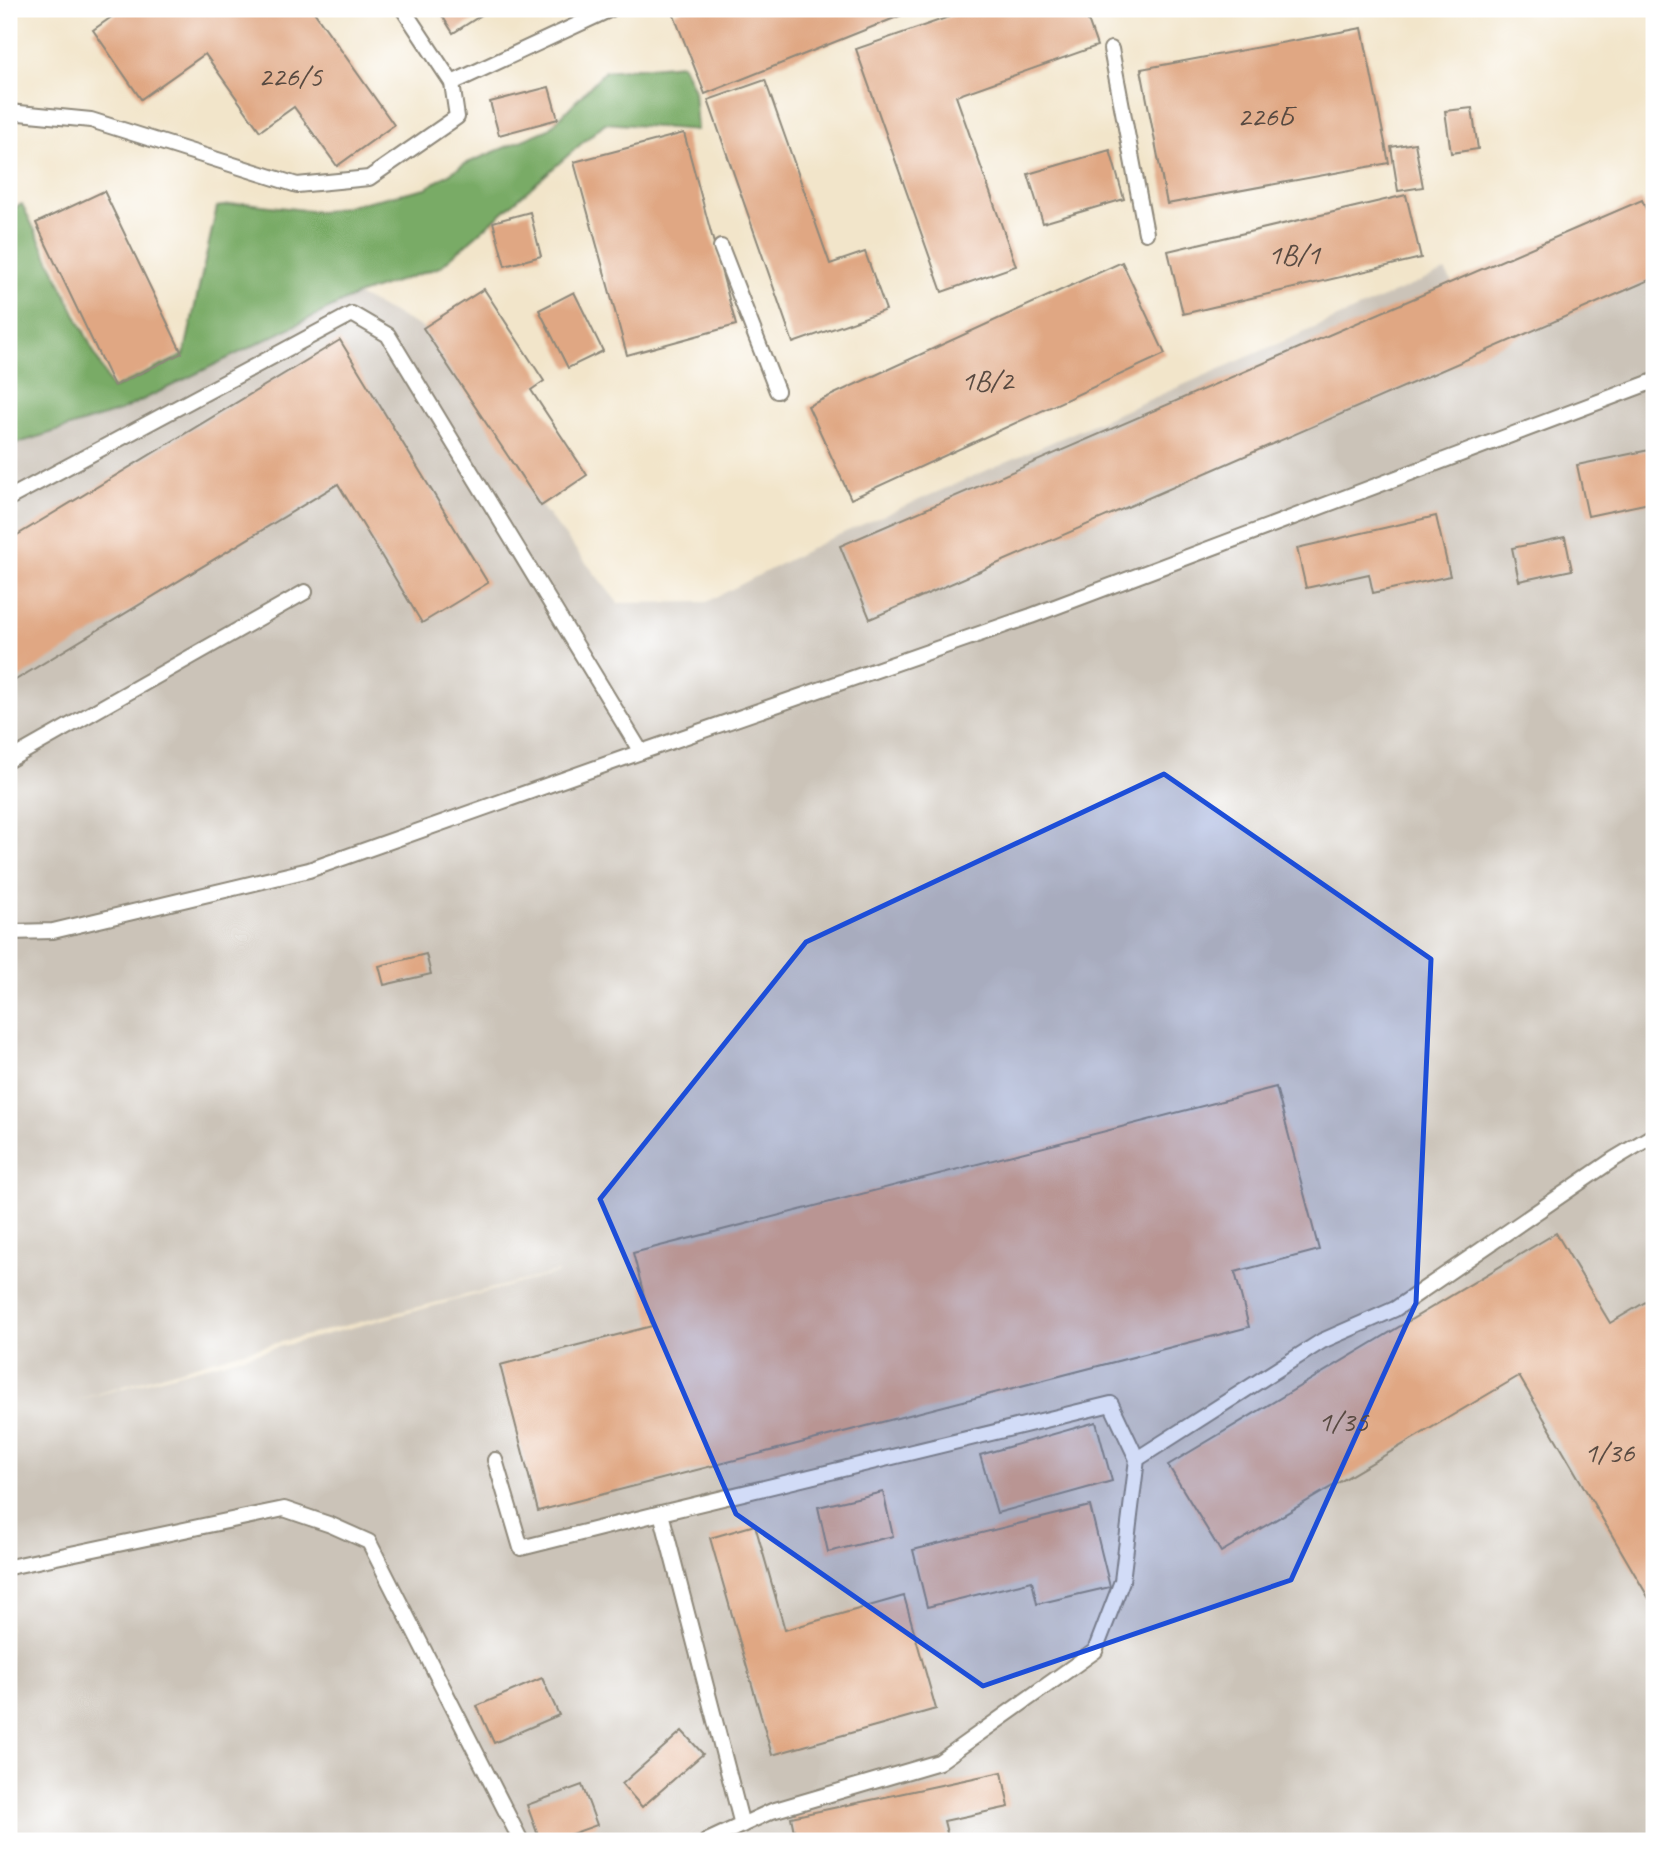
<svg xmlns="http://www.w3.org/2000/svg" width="1663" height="1850" viewBox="0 0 1663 1850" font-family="Caveat,sans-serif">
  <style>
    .industrial { fill: #cbc3b8; fill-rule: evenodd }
    .forest { fill: #79ab66; stroke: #526b48; stroke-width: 2 }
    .building { fill: #e0a783 }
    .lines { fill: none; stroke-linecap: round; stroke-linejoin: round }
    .lane-casing { stroke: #8e887a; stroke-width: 18 }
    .lane { stroke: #fff; stroke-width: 14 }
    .marked { fill: #1d4ed8; fill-opacity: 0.2; stroke: #1d4ed8; stroke-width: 5; stroke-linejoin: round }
    .labels { text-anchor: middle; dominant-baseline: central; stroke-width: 5; stroke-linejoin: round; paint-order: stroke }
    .number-label { font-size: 30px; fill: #584a41 }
  </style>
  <rect width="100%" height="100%" fill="#fff"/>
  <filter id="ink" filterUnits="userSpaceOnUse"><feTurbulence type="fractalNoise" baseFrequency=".0143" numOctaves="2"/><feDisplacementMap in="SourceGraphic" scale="14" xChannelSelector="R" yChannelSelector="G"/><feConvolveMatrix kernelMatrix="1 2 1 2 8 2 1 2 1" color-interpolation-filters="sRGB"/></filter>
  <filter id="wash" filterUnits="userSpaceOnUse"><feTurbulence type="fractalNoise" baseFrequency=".00686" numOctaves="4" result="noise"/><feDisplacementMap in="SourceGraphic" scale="28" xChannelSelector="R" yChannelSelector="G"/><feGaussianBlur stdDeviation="1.57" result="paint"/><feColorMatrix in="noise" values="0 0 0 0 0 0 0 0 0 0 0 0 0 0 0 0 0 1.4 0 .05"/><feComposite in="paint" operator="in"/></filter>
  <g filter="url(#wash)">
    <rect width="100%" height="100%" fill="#f2e5ca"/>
    <path class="industrial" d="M1642,200L1654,226V1841H9V446L120,411L357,295L423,328L541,506L618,603L707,602L827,540L1445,271L1452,282ZM558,1272V1273L70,1402L237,1353Z"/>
    <path class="forest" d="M682,64L694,90L697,130L605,123L440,267L357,295L120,411L9,446V210L22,204L112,389L184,355L217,207L245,203L321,212L426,188L465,164L549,129L605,71Z"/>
    <g id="blocks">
      <g class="building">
        <path d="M123,9H312L394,125L337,166L294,107L260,131L205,54L141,99L93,30Z"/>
        <path d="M438,9H491L453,33Z"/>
        <path d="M684,9H917L705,94L673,13Z"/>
        <path d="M972,9H1084L1097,46L956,96L1016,266L942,292L856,49Z"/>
        <path d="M1362,28L1389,163L1167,204L1141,69Z"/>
        <path d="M765,80L830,264L865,252L886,310L793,343L708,100Z"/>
        <path d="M549,87L558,119L499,135L490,102Z"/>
        <path d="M1472,108L1478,149L1451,153L1445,111Z"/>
        <path d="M684,133L736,325L627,355L574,162Z"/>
        <path d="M1415,143L1423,187L1398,191L1391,147Z"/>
        <path d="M1110,150L1124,199L1043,223L1028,174Z"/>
        <path d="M104,191L182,353L114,386L36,223Z"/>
        <path d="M1406,195L1421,258L1183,314L1168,251Z"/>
        <path d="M1642,200L1654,226V278L870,619L840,546Z"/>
        <path d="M530,212L541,256L505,266L493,222Z"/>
        <path d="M1122,262L1165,354L851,499L808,406Z"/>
        <path d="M484,289L544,381L531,390L587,475L541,506L423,328Z"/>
        <path d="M574,292L603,351L568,368L539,310Z"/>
        <path d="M340,340L488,583L422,623L338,484L9,684V540Z"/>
        <path d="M1654,449V502L1588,516L1577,465Z"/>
        <path d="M1436,516L1450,576L1373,593L1369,574L1306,588L1297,548Z"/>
        <path d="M1565,537L1572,570L1519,581L1512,548Z"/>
        <path d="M426,954L431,974L384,985L379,966Z"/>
        <path d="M1276,1087L1319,1250L1235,1272L1249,1327L538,1511L500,1365L652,1326L633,1253Z"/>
        <path d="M1556,1233L1610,1323L1654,1297V1607L1519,1376L1221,1552L1168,1465Z"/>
        <path d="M1096,1422L1112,1481L997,1513L980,1455Z"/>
        <path d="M883,1492L893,1536L828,1552L818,1507Z"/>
        <path d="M1090,1506L1110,1587L1037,1604L1032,1581L927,1607L913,1550Z"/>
        <path d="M755,1525L785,1630L904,1596L936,1709L772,1755L710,1538Z"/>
        <path d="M542,1678L559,1715L494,1743L477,1706Z"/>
        <path d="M682,1731L703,1754L642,1807L622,1784Z"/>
        <path d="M1002,1772L1009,1807L944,1821L949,1841H796L791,1817Z"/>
        <path d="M582,1785L597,1825L552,1841H540L527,1805Z"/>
      </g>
    </g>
  </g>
  <g filter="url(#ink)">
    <use href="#blocks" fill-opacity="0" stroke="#8e887a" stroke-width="2"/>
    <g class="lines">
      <defs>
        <g id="lane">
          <path d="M1111,49L1146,233"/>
          <path d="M452,83L611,9"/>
          <path d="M9,112L91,120L297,185L369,178L457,117L452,83L403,9"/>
          <path d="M721,247L777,391"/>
          <path d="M9,498L352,314L388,335L641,752L1031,616L1654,381"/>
          <path d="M9,760L305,592"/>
          <path d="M9,932L53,931L309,870L641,752"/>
          <path d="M495,1460L521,1548L661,1513"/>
          <path d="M9,1567L284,1509L331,1525L369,1542L521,1841"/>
          <path d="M742,1825L661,1513L1111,1404L1137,1459"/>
          <path d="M707,1841L772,1811L939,1762L1095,1651L1122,1581L1137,1459L1322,1341L1395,1309L1614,1159L1654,1135"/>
        </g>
      </defs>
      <use href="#lane" class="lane-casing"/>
      <use href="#lane" class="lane"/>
    </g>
  </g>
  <path class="marked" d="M1164,774L1431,959L1416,1303L1291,1580L983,1686L736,1514L600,1199L806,942Z"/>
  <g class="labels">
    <g class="number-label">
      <text x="290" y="76">226/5</text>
      <text x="1265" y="116">226Б</text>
      <text x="1294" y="254">1В/1</text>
      <text x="987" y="380">1В/2</text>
      <text x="1343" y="1421">1/35</text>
      <text x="1609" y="1452">1/36</text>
    </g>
  </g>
  <rect width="1663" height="1850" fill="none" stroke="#fff" stroke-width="35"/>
</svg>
